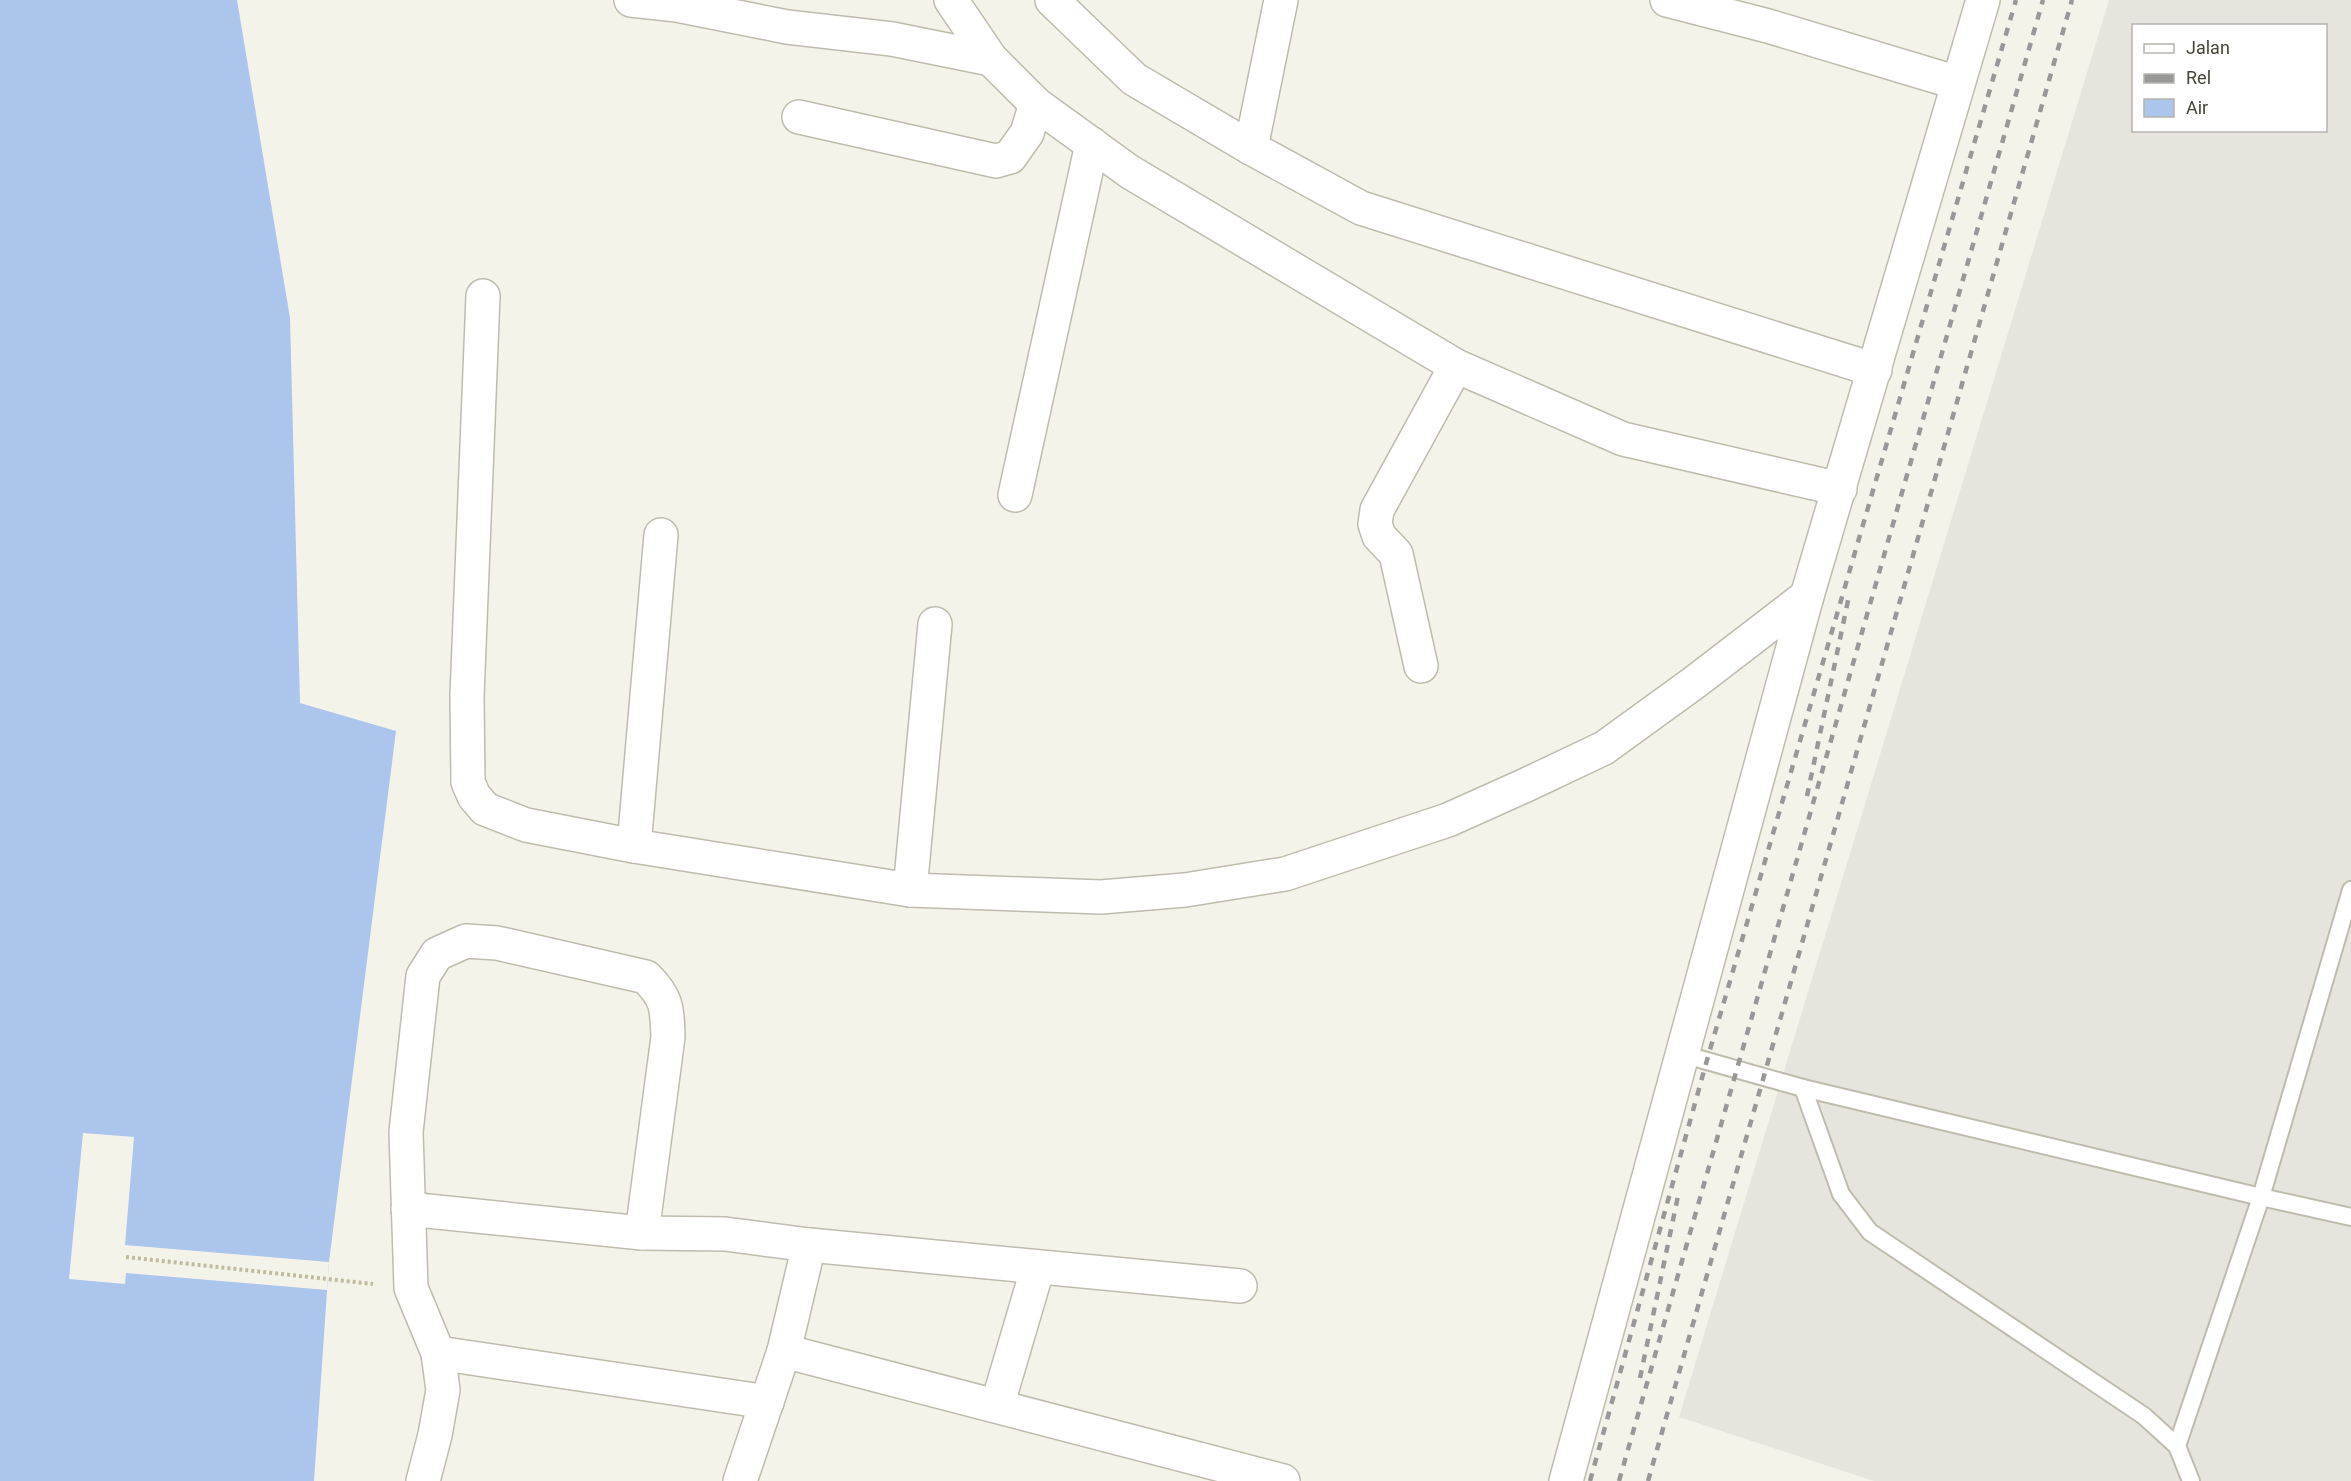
<svg xmlns="http://www.w3.org/2000/svg" width="2351" height="1481" viewBox="0 0 2351 1481" font-family="Roboto,sans-serif">
  <style>
    .industrial { fill: #e7e4de; fill-rule: evenodd }
    .water { fill: #abc5ec }
    .pier { fill: #f4f3ea }
    .lines { fill: none; stroke-linecap: round; stroke-linejoin: round }
    .service-casing { stroke: #bfbcad; stroke-width: 20 }
    .minor-casing { stroke: #bfbcad; stroke-width: 36 }
    .path { stroke: #c0ba9f; stroke-width: 4; stroke-dasharray: 3 3; stroke-linecap: butt }
    .service { stroke: #fff; stroke-width: 16 }
    .minor { stroke: #fff; stroke-width: 33 }
    .rail { stroke: #989898; stroke-width: 4.5; stroke-dasharray: 8 8; stroke-linecap: butt }
  </style>
  <rect width="100%" height="100%" fill="#f4f3ea"/>
  <path class="industrial" d="M2109,0H2351V1481H1874L1679,1417ZM2134,26H2326V130H2134Z"/>
  <path class="water" d="M0,0H237L290,318L300,703L396,731L329,1262L314,1481H0Z"/>
  <path class="pier" d="M83,1133L134,1137L125,1245L329,1262L327,1290L126,1273L125,1284L69,1279Z"/>
  <g class="lines">
    <defs>
      <g id="service">
        <path d="M1682,1054L1803,1088L2261,1197L2351,890"/>
        <path d="M1803,1088L1841,1194L1870,1232L2144,1416L2177,1446L2191,1481"/>
        <path d="M2177,1446L2261,1197L2351,1217"/>
      </g>
      <g id="minor">
        <path d="M631,0L677,5L787,27L892,39L991,59"/>
        <path d="M951,0L991,59L1036,104L1130,172L1456,366L1623,439L1840,489"/>
        <path d="M1052,0L1134,79L1251,148L1361,208L1875,370"/>
        <path d="M1667,0L1768,26L1958,83"/>
        <path d="M799,117L996,161L1010,157L1027,133L1036,104"/>
        <path d="M1251,148L1281,0"/>
        <path d="M483,296L467,696L468,782L474,796L485,809L526,825L634,846L910,890L1101,897L1185,890L1285,874L1448,820L1526,785L1604,748L1695,682L1807,596"/>
        <path d="M1015,495L1092,144"/>
        <path d="M1421,666L1396,554L1379,536L1375,524L1377,510L1456,366"/>
        <path d="M634,846L661,535"/>
        <path d="M910,890L935,624"/>
        <path d="M408,1209L642,1233L725,1234L809,1245L784,1351L740,1481"/>
        <path d="M809,1245L1240,1286"/>
        <path d="M784,1351L1283,1481"/>
        <path d="M438,1353L767,1402"/>
        <path d="M997,1406L1038,1267"/>
        <path d="M423,1481L435,1435L443,1390L438,1353L411,1288L406,1132L423,976L437,954L466,941L497,943L646,977C667,998 667,1007 668,1037L642,1233"/>
        <path d="M1566,1481L1807,596L1983,0"/>
      </g>
    </defs>
    <use href="#service" class="service-casing"/>
    <use href="#minor" class="minor-casing"/>
    <path class="path" d="M126,1257L373,1284"/>
    <use href="#service" class="service"/>
    <use href="#minor" class="minor"/>
    <g class="rail">
      <path d="M1807,796L1849,596"/>
      <path d="M1640,1378L1678,1196"/>
      <path d="M1590,1481L1707,1060L2016,0"/>
      <path d="M1619,1481L2043,0"/>
      <path d="M1648,1481L2072,0"/>
    </g>
  </g>
  <rect x="2132" y="24" width="195" height="108" fill="#ffffff" stroke="#b5b4af" stroke-width="1.5"/>
  <rect x="2144" y="44" width="30" height="9" fill="#ffffff" stroke="#b5b4af" stroke-width="1.5"/>
  <text x="2186" y="54" font-size="18" fill="#474438">Jalan</text>
  <rect x="2144" y="74" width="30" height="9" fill="#989898" stroke="#b5b4af" stroke-width="1.5"/>
  <text x="2186" y="84" font-size="18" fill="#474438">Rel</text>
  <rect x="2144" y="99" width="30" height="18" fill="#abc5ec" stroke="#b5b4af" stroke-width="1.5"/>
  <text x="2186" y="114" font-size="18" fill="#474438">Air</text>
</svg>
